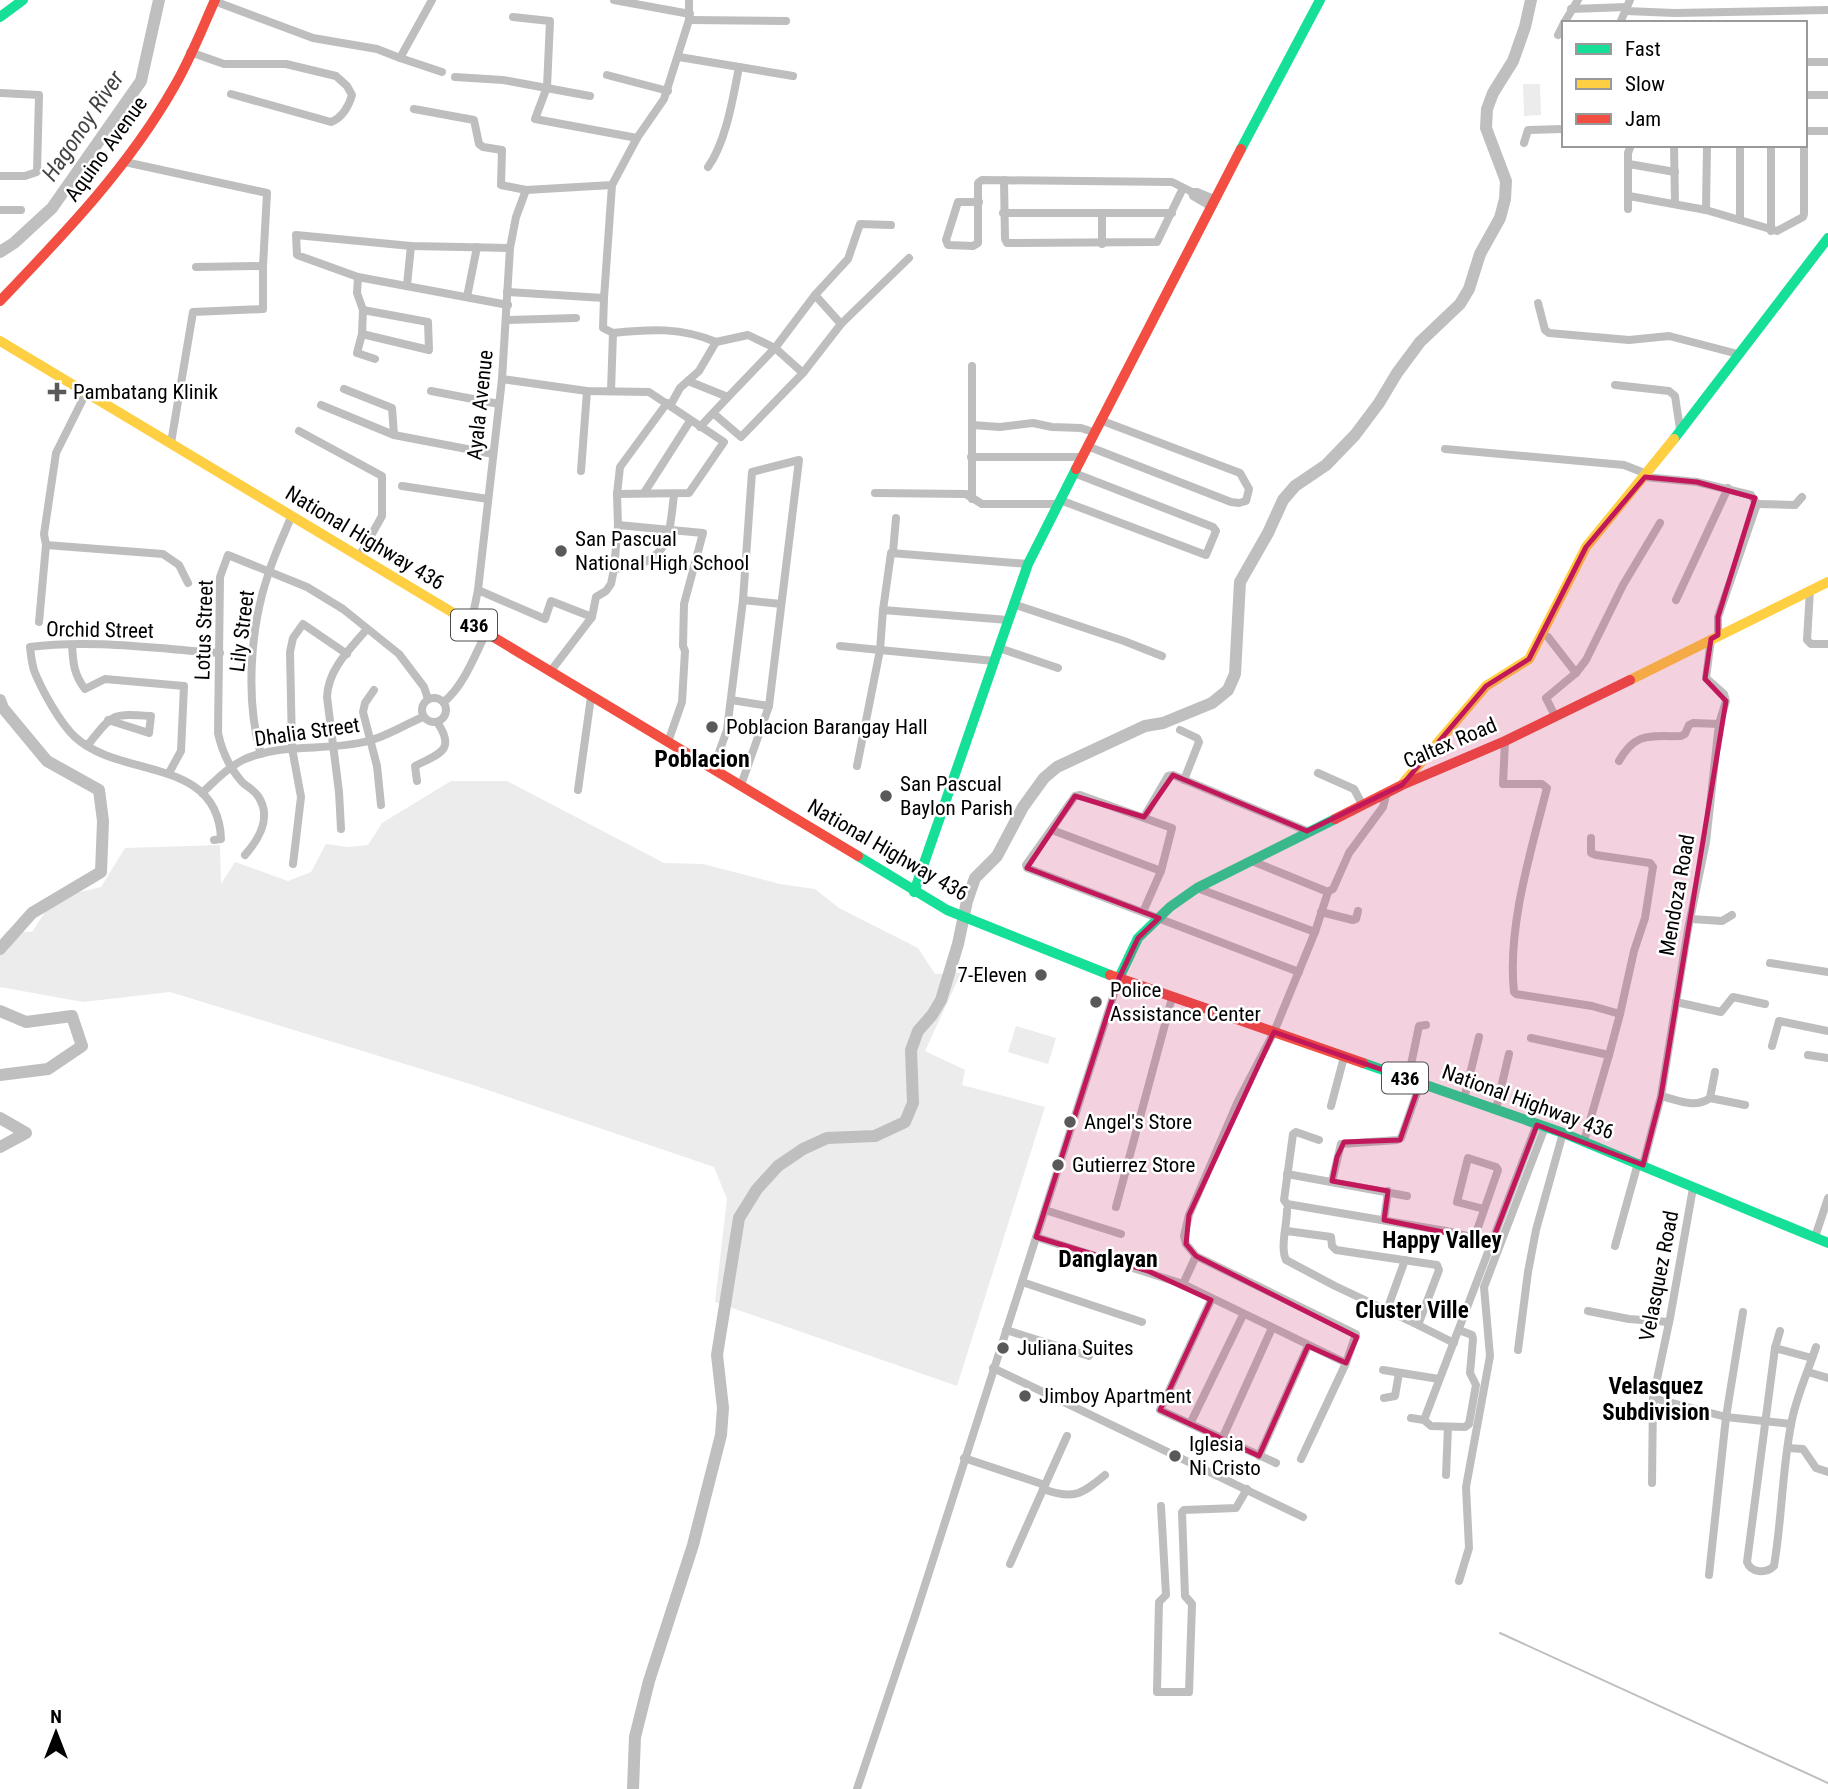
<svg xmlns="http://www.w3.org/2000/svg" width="1828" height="1789" viewBox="0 0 1828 1789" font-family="'Roboto Condensed',sans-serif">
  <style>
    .green { fill: #ececec }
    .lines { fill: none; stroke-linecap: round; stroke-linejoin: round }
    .stream { stroke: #bfbfbf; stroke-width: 2 }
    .river { stroke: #bfbfbf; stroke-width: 12 }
    .street { stroke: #bebebe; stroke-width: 8 }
    .fast { stroke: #16e098; stroke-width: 10 }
    .slow { stroke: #ffcf43; stroke-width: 10 }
    .jam { stroke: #f24e42; stroke-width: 10 }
    .marked { fill: #c2185b; fill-opacity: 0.2; stroke: #c2185b; stroke-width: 5; stroke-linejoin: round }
    .poi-dot { fill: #595959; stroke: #fff; stroke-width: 2.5 }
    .labels { text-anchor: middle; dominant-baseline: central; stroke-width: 5; stroke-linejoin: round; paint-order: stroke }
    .shield { fill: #fff; stroke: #4c4c4c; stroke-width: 2 }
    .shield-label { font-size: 19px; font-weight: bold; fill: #000 }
    .street-label { font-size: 21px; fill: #000; stroke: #fff }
    .poi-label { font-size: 21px; fill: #000; stroke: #fff; text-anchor: start }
    .water-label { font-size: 23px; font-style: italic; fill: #444; stroke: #fff }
    .neighbourhood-label { font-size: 23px; font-weight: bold; fill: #000; stroke: #fff }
    .quarter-label { font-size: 24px; font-weight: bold; fill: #000; stroke: #fff }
  </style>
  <rect width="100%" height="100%" fill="#fff"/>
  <g class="green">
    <path d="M1523,84H1540L1541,115L1524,116Z"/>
    <path d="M451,781H507L664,863L703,864L780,884L815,889L839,908L918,948L935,974L961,973L925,1051L965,1070L962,1085L1045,1107L957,1386L715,1302L727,1199L714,1167L470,1084L170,992L83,1002L0,987V939L7,931L32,932L54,898L101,887L125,848L220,845L221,884L235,862L288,881L311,872L326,844L348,847L368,845L382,823Z"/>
    <path d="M1016,1026L1056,1038L1048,1064L1008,1052Z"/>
  </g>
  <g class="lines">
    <path class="stream" d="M1500,1633L1828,1783"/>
    <g class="river">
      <path d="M0,252L14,243L52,208L141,81L159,0"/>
      <path d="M0,700L3,708L47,761L99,790L103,821L101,872L32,913L0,949"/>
      <path d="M0,1011L26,1022L72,1016L82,1046L48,1069L0,1075"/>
      <path d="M0,1118L26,1133L0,1147"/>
      <path d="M633,1789L635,1737L649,1681L693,1545L721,1435L723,1408L717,1355L739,1218L757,1189L778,1166L803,1149L827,1138L875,1136L905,1122L913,1103L911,1050L918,1031L932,1015L941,1000L958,944L967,901L975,878L997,856L1023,807L1044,778L1057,767L1145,726L1163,723L1212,703L1228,690L1235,674L1240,582L1268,533L1283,500L1295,486L1326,465L1355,435L1379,403L1397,373L1420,342L1460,304L1469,289L1480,254L1500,218L1505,199L1506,181L1486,128L1487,109L1493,93L1513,61L1525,27L1531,0"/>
    </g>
    <g class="street">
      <path d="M614,0L690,14"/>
      <path d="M214,1L313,38L377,49L400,58L432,0"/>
      <path d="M1571,9L1627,7"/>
      <path d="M1626,11L1675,13L1828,10"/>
      <path d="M513,17L550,21L547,87L535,119L637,138"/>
      <path d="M689,20L786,21"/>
      <path d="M1564,23L1578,0"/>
      <path d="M1620,23L1630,0"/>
      <path d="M1558,35L1564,23"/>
      <path d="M190,52L224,64H286L336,76L347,86L352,95C349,106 342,118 331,122L231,94"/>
      <path d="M679,57L793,76"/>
      <path d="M400,58L442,72"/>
      <path d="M1805,62H1828"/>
      <path d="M607,75L668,91"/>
      <path d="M455,77L503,80L590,96"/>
      <path d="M1805,95H1828"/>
      <path d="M414,109L474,120L479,144L483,147L502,150L501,185L526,190L612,185L637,138L664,99L689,20V0"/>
      <path d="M1805,131H1828"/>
      <path d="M1524,143L1528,130L1564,129"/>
      <path d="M1674,145L1675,204"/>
      <path d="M1740,145V220"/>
      <path d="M125,162L267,193L263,266V309L193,312L171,443"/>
      <path d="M1629,164L1675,172"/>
      <path d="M708,167C726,142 733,98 739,67"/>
      <path d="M0,176H25L37,172L39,95L1,93"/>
      <path d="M1004,180L1005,239L1007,243L1157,242L1183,188"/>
      <path d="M1192,192H1197L1214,199"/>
      <path d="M1629,196L1706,210L1777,231L1803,217L1804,214V145"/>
      <path d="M979,202H958L946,240L948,245L973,246L978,243V183L982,180L1172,182L1192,192L1193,196L1210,206"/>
      <path d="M1628,209V153L1631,145"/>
      <path d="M0,210H21"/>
      <path d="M1706,210L1707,145"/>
      <path d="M1003,213H1172"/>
      <path d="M1771,231V145"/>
      <path d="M1102,244V214"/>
      <path d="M196,267L263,266"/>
      <path d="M358,277L508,305"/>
      <path d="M407,285L411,246"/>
      <path d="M507,292L604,298L612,185"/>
      <path d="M815,295L848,259L860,224L891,225"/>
      <path d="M467,297L477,247"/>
      <path d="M604,298L603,328L613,333L611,391"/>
      <path d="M1538,303L1545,330L1549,333L1629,340L1669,336L1738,354"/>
      <path d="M507,320L576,318"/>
      <path d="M841,324L909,258"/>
      <path d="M613,333C649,329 681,327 716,342L699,371L680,388L670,406"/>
      <path d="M362,334L429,350L428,322L363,310"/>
      <path d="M375,359L357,353L362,334L363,310L357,293L358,277L297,255L296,235L411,246L510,248"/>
      <path d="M972,366V499"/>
      <path d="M502,379L587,391L649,392L724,442L689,493L617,494"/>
      <path d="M688,381L728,397L775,348L815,295L841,324L803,373L775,348L748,335L716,342"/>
      <path d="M1615,385L1669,391L1675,396L1680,429"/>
      <path d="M344,389L392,408L394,435"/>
      <path d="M431,391L499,404"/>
      <path d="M321,405L394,435L493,454"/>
      <path d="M713,413L741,437L803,373"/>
      <path d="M972,425L1000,427L1033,423L1052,427L1081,428L1093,432"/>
      <path d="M700,427L728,397"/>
      <path d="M299,431L382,476V516L359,557"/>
      <path d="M1087,446L1231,502L1239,503L1246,501L1249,489L1240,473L1100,420"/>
      <path d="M1445,449L1624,465L1647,474"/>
      <path d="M971,457H1082"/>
      <path d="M581,471L587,391"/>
      <path d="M1645,477L1697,482L1751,495L1757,504L1718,617V635"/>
      <path d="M402,486L488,499"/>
      <path d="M644,493L690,421"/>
      <path d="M875,493L966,494L982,504H1057"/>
      <path d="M1060,500L1206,555L1216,531L1213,527L1074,473"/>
      <path d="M1757,504L1795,505L1802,497"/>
      <path d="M618,525L703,533L684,604L683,646L685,651L682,702L668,742"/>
      <path d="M46,545L163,554L179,565L188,583"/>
      <path d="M893,552L896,518"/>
      <path d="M614,569L618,525L617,494L620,467L667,403"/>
      <path d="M478,590L545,619L551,601L592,617"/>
      <path d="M1810,590L1807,640L1811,644H1828"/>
      <path d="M743,600L781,604"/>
      <path d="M1676,600L1728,488"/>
      <path d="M1013,604L1124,641L1162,656"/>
      <path d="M883,610L891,553L1028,564"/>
      <path d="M39,622L46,545L44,534L56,453L86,393"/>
      <path d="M471,624L478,590L502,379L510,248L516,217L526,190"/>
      <path d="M1548,637L1576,673"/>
      <path d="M72,645C73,663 74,675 85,689L105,679L184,686L181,751L169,773"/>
      <path d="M840,646L880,650L857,766"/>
      <path d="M999,648L1058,668"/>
      <path d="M994,661L880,650L883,610L1008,620"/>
      <path d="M550,672L592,617L596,597L606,591L611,584L614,569C668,563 669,542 674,494"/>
      <path d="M374,690L365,703L363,712L377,766L381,805"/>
      <circle cx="434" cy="710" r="12"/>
      <path d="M731,700L769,706"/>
      <path d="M444,702C464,685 474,657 486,633"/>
      <path d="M1555,716L1546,698L1576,673L1586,660L1623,585L1660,523"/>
      <path d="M1180,730L1197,738L1199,742L1184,780"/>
      <path d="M1505,741L1503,784H1542L1547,788C1531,851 1507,927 1514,992L1516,994L1592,1006L1620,1014L1609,1055L1531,1038"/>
      <path d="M87,746C113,714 110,713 151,716L149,733L108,720"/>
      <path d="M261,754C245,700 250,626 269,572C275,553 284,535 291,517"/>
      <path d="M1619,761C1636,731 1650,737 1681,736L1685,734L1689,725L1693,723L1719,724"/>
      <path d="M713,769L727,730L743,600L752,472L799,460L769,706L741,785"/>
      <path d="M1318,773L1354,789L1362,804"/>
      <path d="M417,781L415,766C438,754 457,751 437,722"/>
      <path d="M578,790L591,697"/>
      <path d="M202,793C215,781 228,767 245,759C284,742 328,752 368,741C387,736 406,724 423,717"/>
      <path d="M1144,817L1168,776L1173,775L1307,831"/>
      <path d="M341,829L339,792L327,697C328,669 350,649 367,629"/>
      <path d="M1052,830L1161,871"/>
      <path d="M1591,838V853L1596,855L1650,863L1653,867L1645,918L1634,951L1620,1014"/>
      <path d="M214,840L221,839C218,756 120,779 75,737C60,723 43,692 35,673C32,666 31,656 30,647C91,639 159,649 220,653"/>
      <path d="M245,855C260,838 272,817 258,796C254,790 247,787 242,782C229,767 222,752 218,733L220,577L228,555L307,587L343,609L399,654L424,687L428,699"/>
      <path d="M1252,861L1328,892L1315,932L1274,1032L1238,1101L1189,1215L1184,1236L1186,1244L1196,1256L1356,1334L1346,1363L1301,1459"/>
      <path d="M293,864L301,797L292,748L290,652L293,638L303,624L347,654"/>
      <path d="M1197,888L1315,932"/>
      <path d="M1327,892L1333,889L1349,853L1383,807L1387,792"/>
      <path d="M1143,912L1161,871L1172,828L1080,795L1075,796L1026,865L1027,868L1299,972"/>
      <path d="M1321,912L1353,920L1356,919L1358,911"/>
      <path d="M1691,919L1722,921L1732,915"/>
      <path d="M1770,963L1828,972"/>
      <path d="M1676,1002L1721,1012L1733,997L1765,1004"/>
      <path d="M1772,1046L1779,1021L1828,1031"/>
      <path d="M1808,1055L1828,1058"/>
      <path d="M1408,1079L1419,1026L1426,1025"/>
      <path d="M1661,1096C1678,1100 1695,1109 1710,1098L1745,1105"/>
      <path d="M1710,1098L1715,1072"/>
      <path d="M1464,1099L1479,1037"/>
      <path d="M1331,1106L1344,1057"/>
      <path d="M1496,1109L1509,1054"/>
      <path d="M1319,1140L1296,1132L1293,1134L1284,1200L1287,1204L1446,1231L1492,1242"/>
      <path d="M1584,1141L1609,1055"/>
      <path d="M1643,1165L1661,1096L1688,929L1706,842L1719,724L1726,701L1724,694L1706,678L1711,639"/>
      <path d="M1287,1174L1407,1196"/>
      <path d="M1332,1181L1341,1144L1397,1140L1401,1138L1420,1084"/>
      <path d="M1693,1188L1670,1318L1653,1398L1726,1417L1791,1424"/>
      <path d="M1116,1207L1172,998"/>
      <path d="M1045,1210L1121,1234"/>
      <path d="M1384,1220L1388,1191"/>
      <path d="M1287,1231L1331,1237L1332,1246L1336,1250L1437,1265L1439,1270L1418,1325L1335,1286L1286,1260C1280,1247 1287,1225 1287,1210"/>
      <path d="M1475,1236L1498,1170L1496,1167L1468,1158L1457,1202L1484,1209"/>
      <path d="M1036,1237L1183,1284L1346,1363"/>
      <path d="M1815,1237L1828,1198"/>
      <path d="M1615,1246L1638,1163"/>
      <path d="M1022,1282L1142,1322"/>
      <path d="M1183,1284L1196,1256"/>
      <path d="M1211,1300L1160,1410L1276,1463"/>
      <path d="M1387,1310L1405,1260"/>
      <path d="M1588,1311L1629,1319L1669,1322"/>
      <path d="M1418,1325L1454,1343"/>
      <path d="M1006,1330L1089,1356"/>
      <path d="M1775,1348L1780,1331"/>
      <path d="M1518,1350L1528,1272L1536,1230L1563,1133"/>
      <path d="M1812,1358L1775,1348L1747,1562C1751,1573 1766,1574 1774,1566C1782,1519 1782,1471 1791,1425C1795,1399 1808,1372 1816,1347"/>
      <path d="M993,1368L1303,1517"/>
      <path d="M1383,1370L1439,1379"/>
      <path d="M1808,1372L1828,1378"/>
      <path d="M1384,1398L1395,1396L1399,1373"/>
      <path d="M1411,1418L1424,1420L1431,1426L1465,1427L1469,1424L1476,1385L1470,1373L1473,1339L1472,1335L1459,1330"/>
      <path d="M1424,1420L1537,1124"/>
      <path d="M1190,1424L1243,1315"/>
      <path d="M1222,1439L1272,1328"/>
      <path d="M1788,1448L1803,1449L1816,1468L1828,1472"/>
      <path d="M1259,1456L1308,1346"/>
      <path d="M964,1458L1045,1485L1067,1436"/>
      <path d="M1446,1475L1448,1427"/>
      <path d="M1652,1483L1653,1398"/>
      <path d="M1043,1489C1073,1500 1081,1495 1105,1475"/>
      <path d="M1161,1506L1166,1595L1159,1602L1157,1692H1189L1192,1604L1185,1596L1182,1512L1184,1510L1236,1508L1247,1489"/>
      <path d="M1010,1564L1045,1485"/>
      <path d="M1709,1575L1726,1417L1743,1312"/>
      <path d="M1459,1581L1469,1548L1466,1487L1490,1356L1484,1287L1545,1127"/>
      <path d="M857,1789L916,1613L1119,978"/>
    </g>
    <g class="fast">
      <path d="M0,17L23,0"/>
      <path d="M1241,149L1320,0"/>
      <path d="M1674,439L1828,238"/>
      <path d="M858,856L947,910L1110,975"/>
      <path d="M914,892L1028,564L1076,469"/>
      <path d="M1119,978L1138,938L1170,907L1197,888L1335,819"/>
      <path d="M1363,1063L1563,1133L1828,1243"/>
    </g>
    <g class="slow">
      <path d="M0,341L470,623"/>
      <path d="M1630,680L1828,582"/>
      <path d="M1404,782L1486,686L1529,659L1586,547L1674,439"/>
    </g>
    <g class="jam">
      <path d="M0,301C64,234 128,168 174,87C190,60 202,29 215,0"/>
      <path d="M1076,469L1241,149"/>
      <path d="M470,623L858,856"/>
      <path d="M1335,819L1402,785L1505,741L1630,680"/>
      <path d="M1110,975L1363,1063"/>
    </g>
  </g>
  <path class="marked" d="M1645,477L1697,482L1755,498L1718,617V635L1711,639L1705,679L1726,701L1661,1096L1643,1165L1537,1125L1492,1242L1384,1220L1388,1191L1332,1181L1337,1157L1344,1142L1400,1140L1420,1083L1274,1032L1189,1215L1186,1244L1196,1256L1357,1337L1346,1363L1308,1346L1259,1456L1160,1410L1211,1300L1148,1271L1036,1237L1119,978L1138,938L1159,918L1027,868L1075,796L1144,817L1173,775L1307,831L1402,785L1486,686L1529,659L1586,547Z"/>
  <g class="poi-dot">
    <path d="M53.5 381.5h7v7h7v7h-7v7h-7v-7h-7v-7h7z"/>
    <circle cx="561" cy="551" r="7"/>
    <circle cx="712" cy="727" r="7"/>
    <circle cx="886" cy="796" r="7"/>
    <circle cx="1041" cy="975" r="7"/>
    <circle cx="1096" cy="1002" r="7"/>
    <circle cx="1070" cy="1122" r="7"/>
    <circle cx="1058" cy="1165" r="7"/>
    <circle cx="1003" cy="1348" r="7"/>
    <circle cx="1025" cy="1396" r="7"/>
    <circle cx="1175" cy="1456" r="7"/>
  </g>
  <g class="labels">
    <g class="shield">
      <rect x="451" y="609.5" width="46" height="31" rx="5"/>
      <rect x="1382" y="1062.5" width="46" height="31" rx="5"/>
    </g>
    <g class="shield-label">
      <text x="474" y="625">436</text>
      <text x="1405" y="1078">436</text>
    </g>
    <g class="street-label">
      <text transform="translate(106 149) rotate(-54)">Aquino Avenue</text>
      <text transform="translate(480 405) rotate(-84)">Ayala Avenue</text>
      <text transform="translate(365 538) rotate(31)">National Highway 436</text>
      <text transform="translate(100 630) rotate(1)">Orchid Street</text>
      <text transform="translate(204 630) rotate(-88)">Lotus Street</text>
      <text transform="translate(242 631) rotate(-83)">Lily Street</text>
      <text transform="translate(307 732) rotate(-8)">Dhalia Street</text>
      <text transform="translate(1450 743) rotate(-23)">Caltex Road</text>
      <text transform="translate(888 850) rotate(30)">National Highway 436</text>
      <text transform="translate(1677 895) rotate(-80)">Mendoza Road</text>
      <text transform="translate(1528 1102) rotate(20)">National Highway 436</text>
      <text transform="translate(1659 1276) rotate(-79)">Velasquez Road</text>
    </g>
    <g class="poi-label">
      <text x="73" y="392">Pambatang Klinik</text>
      <text x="575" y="539">San Pascual<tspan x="575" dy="24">National High School</tspan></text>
      <text x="726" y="727">Poblacion Barangay Hall</text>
      <text x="900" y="784">San Pascual<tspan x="900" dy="24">Baylon Parish</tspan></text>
      <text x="1027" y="975" text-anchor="end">7-Eleven</text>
      <text x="1110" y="990">Police<tspan x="1110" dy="24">Assistance Center</tspan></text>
      <text x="1084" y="1122">Angel's Store</text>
      <text x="1072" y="1165">Gutierrez Store</text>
      <text x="1017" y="1348">Juliana Suites</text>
      <text x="1039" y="1396">Jimboy Apartment</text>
      <text x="1189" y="1444">Iglesia<tspan x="1189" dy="24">Ni Cristo</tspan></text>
    </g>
    <g class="water-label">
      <text transform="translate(83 126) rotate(-56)">Hagonoy River</text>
    </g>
    <g class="neighbourhood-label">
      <text x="1442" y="1240">Happy Valley</text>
      <text x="1412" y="1310">Cluster Ville</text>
      <text x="1656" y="1386">Velasquez<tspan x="1656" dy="26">Subdivision</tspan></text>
    </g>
    <g class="quarter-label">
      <text x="702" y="759">Poblacion</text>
      <text x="1108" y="1259">Danglayan</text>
    </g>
  </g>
  <rect x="1562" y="21" width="245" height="126" fill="#ffffff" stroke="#999999" stroke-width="2"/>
  <rect x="1576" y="44" width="35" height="10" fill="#16e098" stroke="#999999" stroke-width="2"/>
  <text x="1625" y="56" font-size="21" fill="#000000">Fast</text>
  <rect x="1576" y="79" width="35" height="10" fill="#ffcf43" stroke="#999999" stroke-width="2"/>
  <text x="1625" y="91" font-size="21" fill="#000000">Slow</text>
  <rect x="1576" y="114" width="35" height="10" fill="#f24e42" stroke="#999999" stroke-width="2"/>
  <text x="1625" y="126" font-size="21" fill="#000000">Jam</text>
  <g transform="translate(56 1733)" stroke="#ffffff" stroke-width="5" paint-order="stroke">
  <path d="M0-5L12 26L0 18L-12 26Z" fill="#000000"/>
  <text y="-10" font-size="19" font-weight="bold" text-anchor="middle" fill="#000000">N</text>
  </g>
</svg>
